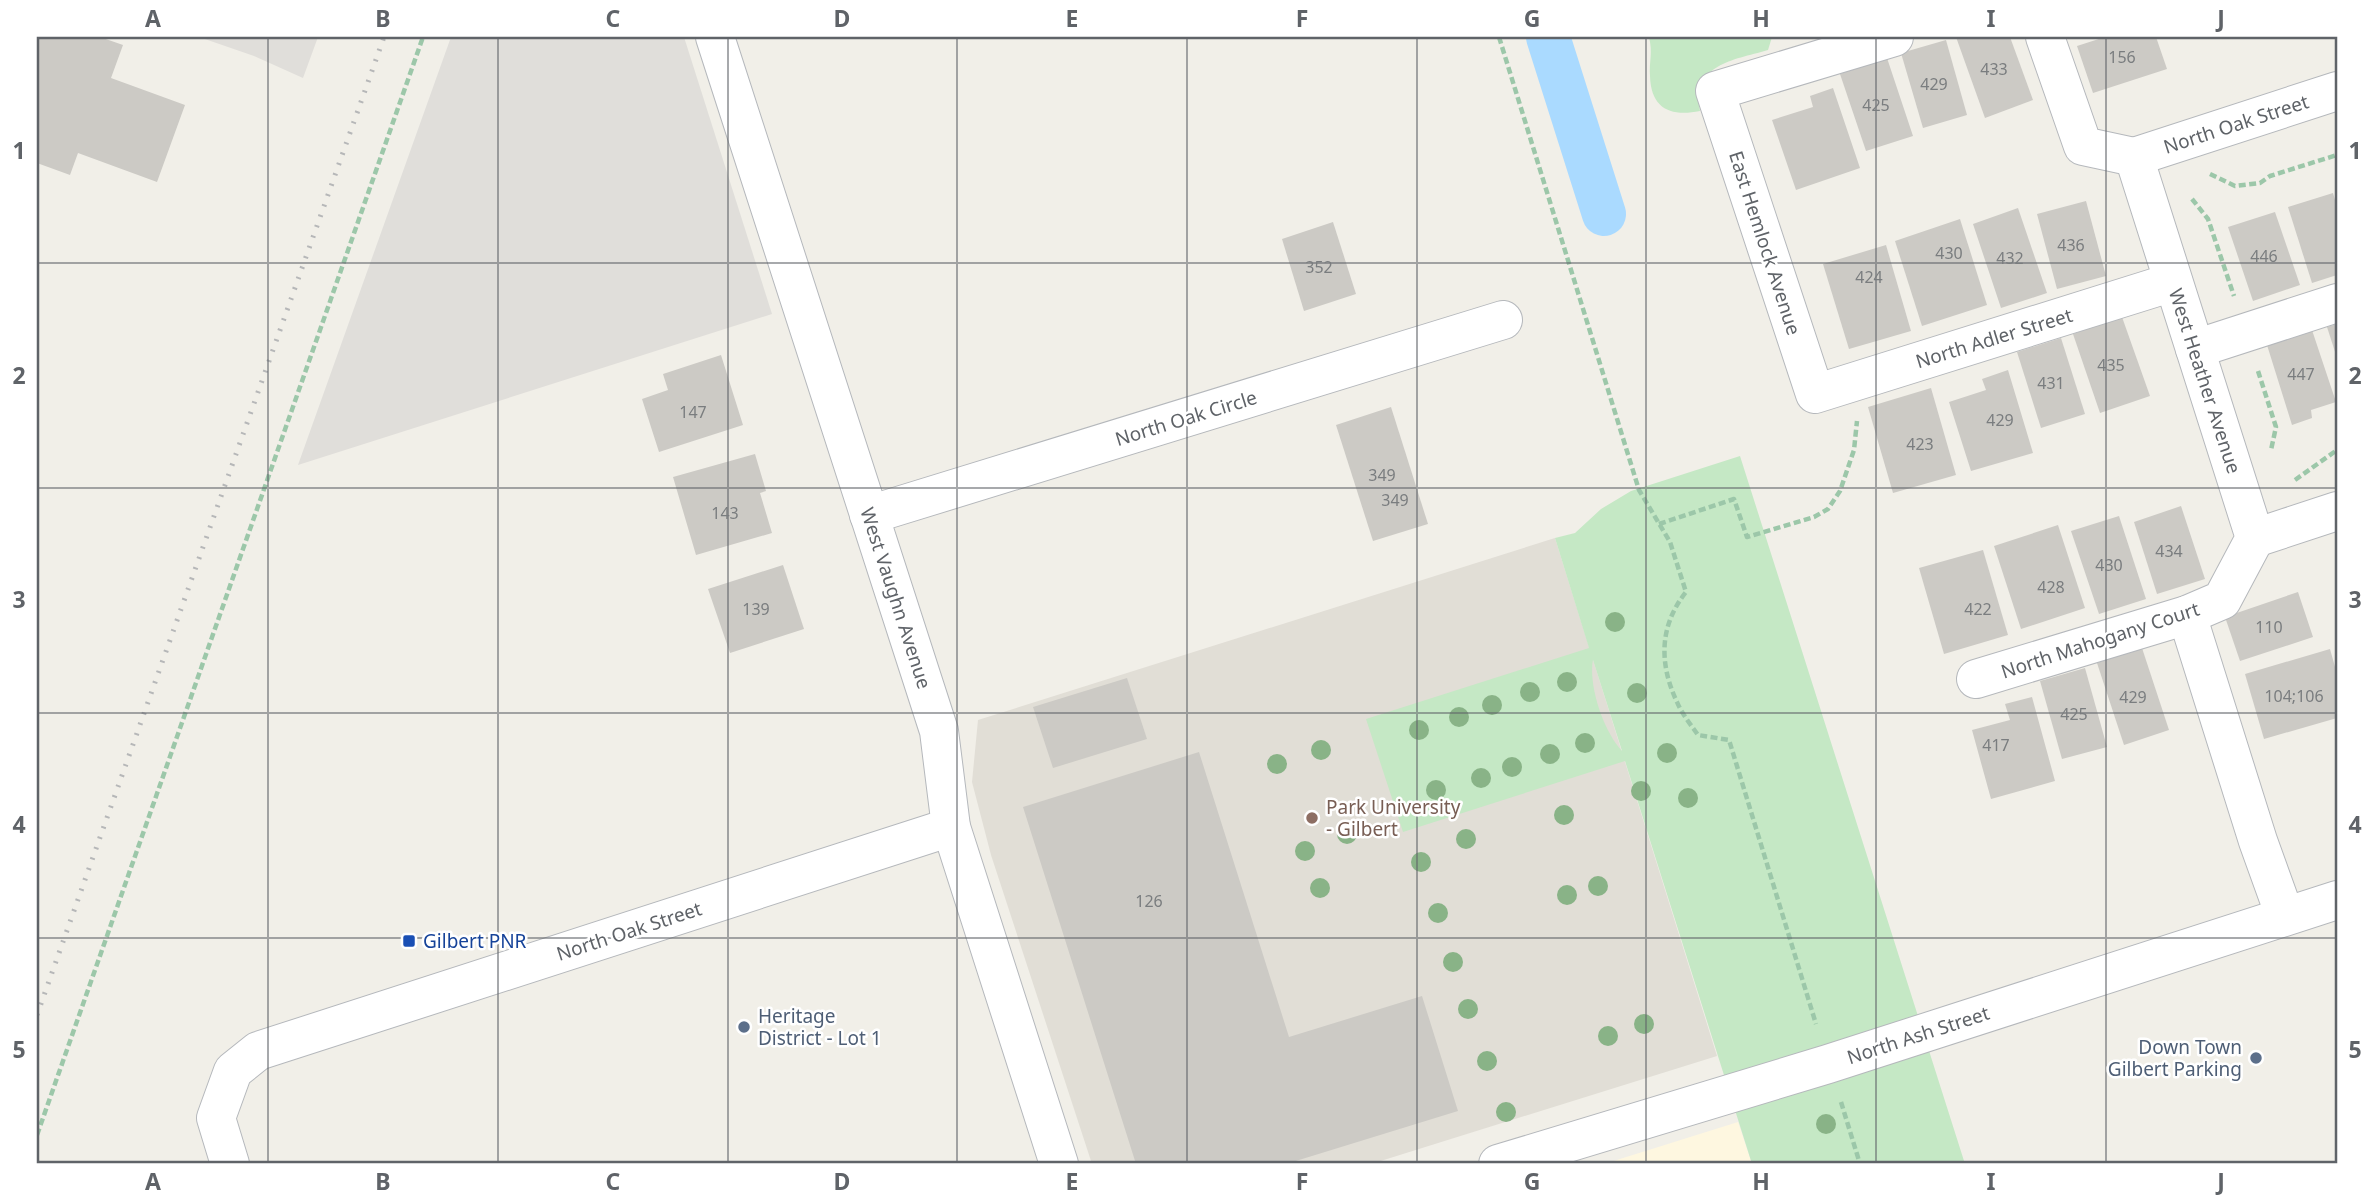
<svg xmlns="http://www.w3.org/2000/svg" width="2374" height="1201" viewBox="0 0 2374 1201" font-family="'Noto Sans',sans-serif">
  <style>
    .commercial { fill: #fef7e0 }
    .industrial { fill: #e0deda }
    .education { fill: #e1ded6 }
    .green { fill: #c5e8c5; fill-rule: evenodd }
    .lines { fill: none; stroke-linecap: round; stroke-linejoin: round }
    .canal { stroke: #aadaff; stroke-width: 44 }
    .building { fill: #cccac5 }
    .minor-casing { stroke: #b5b8bc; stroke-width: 40 }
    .path { stroke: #9cc7a9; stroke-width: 4.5; stroke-dasharray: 7 3.5; stroke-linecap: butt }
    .minor { stroke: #fff; stroke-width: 38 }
    .rail { stroke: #b6b7b8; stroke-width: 5; stroke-dasharray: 2 9; stroke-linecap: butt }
    .tree { fill: #89b387 }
    .grid { fill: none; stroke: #5f6368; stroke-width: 2; stroke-opacity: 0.55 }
    .education-dot { fill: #8d6e63; stroke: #fff; stroke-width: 2.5 }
    .transit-dot { fill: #1a4fb4; stroke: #fff; stroke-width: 2.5 }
    .service-dot { fill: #5c6f8a; stroke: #fff; stroke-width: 2.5 }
    .labels { text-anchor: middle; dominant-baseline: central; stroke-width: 5; stroke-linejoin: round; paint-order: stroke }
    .number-label { font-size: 16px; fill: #7a7d7f }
    .street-label { font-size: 19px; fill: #5f6368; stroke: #fff }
    .education-label { font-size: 19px; fill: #785e54; stroke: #fff; text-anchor: start }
    .transit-label { font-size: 19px; fill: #164399; stroke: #fff; text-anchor: start }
    .service-label { font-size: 19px; fill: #4e5e75; stroke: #fff; text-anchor: start }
    .neatline { fill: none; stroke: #5f6368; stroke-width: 2.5 }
    .grid-label { font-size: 23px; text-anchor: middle; font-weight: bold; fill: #5f6368 }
  </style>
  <rect width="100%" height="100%" fill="#f1efe8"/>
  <path class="commercial" d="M1738,1122L1752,1164H1604Z"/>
  <g class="industrial">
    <path d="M199,37H318L303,78L254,56Z"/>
    <path d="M451,37H684L772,314L298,465Z"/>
  </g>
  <path class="education" d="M1555,538L1717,1056L1371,1164H1092L991,855L972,782L978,720Z"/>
  <g class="green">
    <path d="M1649,37H1772L1768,50C1731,61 1694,63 1700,111C1671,117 1651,109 1650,76C1649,61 1653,53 1649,37Z"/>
    <path d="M1740,456L1965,1164H1752L1625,761L1403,832L1366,719L1589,648L1555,538L1575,533L1601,509L1631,491ZM1593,659V660L1622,751C1604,732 1588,686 1593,659Z"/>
  </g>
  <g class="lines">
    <path class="canal" d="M1548,37L1604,214"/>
  </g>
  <g class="building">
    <path d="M37,37H100L123,45L111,78L185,105L157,182L78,153L70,175L37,163Z"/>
    <path d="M1956,37H2010L2033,100L1985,118Z"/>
    <path d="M2105,37H2156L2167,69L2093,93L2077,46Z"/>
    <path d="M1946,40L1967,115L1923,128L1901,53Z"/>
    <path d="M1887,58L1913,136L1866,151L1840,74Z"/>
    <path d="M1833,88L1860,168L1796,190L1772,120L1813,107L1810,96Z"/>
    <path d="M2333,193L2337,207V275L2312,283L2288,207Z"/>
    <path d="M2086,201L2106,276L2057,289L2037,214Z"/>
    <path d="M2018,208L2047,293L2001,308L1973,224Z"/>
    <path d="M2275,212L2300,285L2253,301L2228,227Z"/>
    <path d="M1960,219L1987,305L1922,326L1895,241Z"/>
    <path d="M1333,222L1356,294L1304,311L1282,239Z"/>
    <path d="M1886,245L1911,331L1849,349L1823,264Z"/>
    <path d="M2122,317L2150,396L2100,413L2073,334Z"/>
    <path d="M2337,324V358L2327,327Z"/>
    <path d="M2312,330L2336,402L2311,410L2312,418L2292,425L2267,345Z"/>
    <path d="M2061,338L2085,414L2041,428L2017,352Z"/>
    <path d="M721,355L743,425L659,452L642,399L668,390L663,374Z"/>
    <path d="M2008,370L2033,453L1971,471L1949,402L1986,390L1982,379Z"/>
    <path d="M1931,388L1956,475L1893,493L1868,407Z"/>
    <path d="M1391,407L1428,524L1373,541L1336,425Z"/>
    <path d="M755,454L766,491L760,493L772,533L696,555L673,477Z"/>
    <path d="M2181,506L2205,579L2157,594L2134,522Z"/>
    <path d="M2119,516L2146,599L2099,614L2071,531Z"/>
    <path d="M2058,525L2085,608L2021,629L1994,546Z"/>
    <path d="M1983,550L2008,635L1944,654L1919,568Z"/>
    <path d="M783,565L804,629L730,653L708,589Z"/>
    <path d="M2298,592L2313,637L2240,661L2225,617Z"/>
    <path d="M2142,648L2169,730L2124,745L2097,663Z"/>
    <path d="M2330,649L2337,674V718L2264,739L2245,674Z"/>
    <path d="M2085,668L2107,747L2062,759L2040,681Z"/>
    <path d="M1127,678L1147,739L1053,768L1033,707Z"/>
    <path d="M2032,697L2055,781L1991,799L1972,730L2010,720L2005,704Z"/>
    <path d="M1199,752L1289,1037L1422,996L1458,1111L1286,1164H1136L1023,807Z"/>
  </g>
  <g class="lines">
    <defs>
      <g id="minor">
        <path d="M715,37L939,731L951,827L1059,1164"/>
        <path d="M1894,37L1715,91L1815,394L2173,282"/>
        <path d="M2045,37L2083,146L2134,157"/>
        <path d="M2134,157L2337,91"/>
        <path d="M2195,349L2337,303"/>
        <path d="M869,515L1503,320"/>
        <path d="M2255,538L2337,511"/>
        <path d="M2187,615L2258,841L2285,916"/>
        <path d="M1976,679L2187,615L2222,600L2255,538L2134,157"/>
        <path d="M230,1164L216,1118L233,1071L258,1051L951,827"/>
        <path d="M1498,1164L1828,1064L2337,900"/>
      </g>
    </defs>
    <use href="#minor" class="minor-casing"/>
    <g class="path">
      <path d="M1499,37L1639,490L1670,542L1686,592C1659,626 1659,664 1677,702C1682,714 1691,725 1698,735L1729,740L1816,1024"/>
      <path d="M2210,174L2235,186L2260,183L2270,176L2337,155"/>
      <path d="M2192,199L2208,219L2234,296"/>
      <path d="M2258,371L2276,427L2271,450"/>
      <path d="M2295,480L2337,450"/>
      <path d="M1659,524L1734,499L1747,537L1814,517L1828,509L1840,491L1854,450L1857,421"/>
      <path d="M1841,1102L1860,1164"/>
      <path d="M37,1135L423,37"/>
    </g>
    <use href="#minor" class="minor"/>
    <path class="rail" d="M37,1015L384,37"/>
  </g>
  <g class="tree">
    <circle cx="1615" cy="622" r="10"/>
    <circle cx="1567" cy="682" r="10"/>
    <circle cx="1530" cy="692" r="10"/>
    <circle cx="1637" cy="693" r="10"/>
    <circle cx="1492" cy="705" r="10"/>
    <circle cx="1459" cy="717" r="10"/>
    <circle cx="1419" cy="730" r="10"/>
    <circle cx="1585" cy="743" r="10"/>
    <circle cx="1321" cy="750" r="10"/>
    <circle cx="1667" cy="753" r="10"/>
    <circle cx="1550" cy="754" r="10"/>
    <circle cx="1277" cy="764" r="10"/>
    <circle cx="1512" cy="767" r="10"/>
    <circle cx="1481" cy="778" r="10"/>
    <circle cx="1436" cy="790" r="10"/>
    <circle cx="1641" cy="791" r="10"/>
    <circle cx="1688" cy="798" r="10"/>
    <circle cx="1564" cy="815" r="10"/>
    <circle cx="1347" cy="834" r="10"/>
    <circle cx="1466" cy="839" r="10"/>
    <circle cx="1305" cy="851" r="10"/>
    <circle cx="1421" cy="862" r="10"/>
    <circle cx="1598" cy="886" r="10"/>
    <circle cx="1320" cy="888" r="10"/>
    <circle cx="1567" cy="895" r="10"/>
    <circle cx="1438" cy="913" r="10"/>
    <circle cx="1453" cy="962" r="10"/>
    <circle cx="1468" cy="1009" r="10"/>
    <circle cx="1644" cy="1024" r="10"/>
    <circle cx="1608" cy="1036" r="10"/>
    <circle cx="1487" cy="1061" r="10"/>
    <circle cx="1506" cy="1112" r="10"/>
    <circle cx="1826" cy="1124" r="10"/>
  </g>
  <path class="grid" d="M268,37V1164M498,37V1164M728,37V1164M957,37V1164M1187,37V1164M1417,37V1164M1646,37V1164M1876,37V1164M2106,37V1164M37,263H2337M37,488H2337M37,713H2337M37,938H2337"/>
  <circle class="education-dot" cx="1312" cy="818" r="7"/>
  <rect class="transit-dot" x="402" y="934" width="14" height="14" rx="3.5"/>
  <g class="service-dot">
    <circle cx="744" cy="1027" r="7"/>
    <circle cx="2256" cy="1058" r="7"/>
  </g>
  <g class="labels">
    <g class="number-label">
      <text x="2122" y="57">156</text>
      <text x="1994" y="69">433</text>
      <text x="1934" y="84">429</text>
      <text x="1876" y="105">425</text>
      <text x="2071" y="245">436</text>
      <text x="1949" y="253">430</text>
      <text x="2264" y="256">446</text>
      <text x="2010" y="258">432</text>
      <text x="1319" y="267">352</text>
      <text x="1869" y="277">424</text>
      <text x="2111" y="365">435</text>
      <text x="2301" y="374">447</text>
      <text x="2051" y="383">431</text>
      <text x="693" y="412">147</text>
      <text x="2000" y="420">429</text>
      <text x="1920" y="444">423</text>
      <text x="1382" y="475">349</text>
      <text x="1395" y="500">349</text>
      <text x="725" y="513">143</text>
      <text x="2169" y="551">434</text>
      <text x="2109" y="565">430</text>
      <text x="2051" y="587">428</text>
      <text x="756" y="609">139</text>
      <text x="1978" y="609">422</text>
      <text x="2269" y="627">110</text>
      <text x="2294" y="696">104;106</text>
      <text x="2133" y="697">429</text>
      <text x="2074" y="714">425</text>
      <text x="1996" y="745">417</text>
      <text x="1149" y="901">126</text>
    </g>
    <g class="street-label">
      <text transform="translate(2236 124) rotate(-18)">North Oak Street</text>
      <text transform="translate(1765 243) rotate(72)">East Hemlock Avenue</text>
      <text transform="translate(1994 338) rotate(-17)">North Adler Street</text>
      <text transform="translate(2205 381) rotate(72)">West Heather Avenue</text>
      <text transform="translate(1186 418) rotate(-17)">North Oak Circle</text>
      <text transform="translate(896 598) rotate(72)">West Vaughn Avenue</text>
      <text transform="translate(2100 640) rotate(-18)">North Mahogany Court</text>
      <text transform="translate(629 931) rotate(-18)">North Oak Street</text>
      <text transform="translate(1918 1035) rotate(-18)">North Ash Street</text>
    </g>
    <g class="education-label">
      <text x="1326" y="807">Park University<tspan x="1326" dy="22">- Gilbert</tspan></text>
    </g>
    <g class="transit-label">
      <text x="423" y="941">Gilbert PNR</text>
    </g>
    <g class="service-label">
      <text x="758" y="1016">Heritage<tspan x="758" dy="22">District - Lot 1</tspan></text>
      <text x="2242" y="1047" text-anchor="end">Down Town<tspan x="2242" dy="22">Gilbert Parking</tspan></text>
    </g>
  </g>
  <rect width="2374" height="1201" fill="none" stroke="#ffffff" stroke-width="77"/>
  <rect x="38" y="38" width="2298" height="1124" class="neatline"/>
  <g class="grid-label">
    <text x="153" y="27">A</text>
    <text x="383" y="27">B</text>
    <text x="613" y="27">C</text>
    <text x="842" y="27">D</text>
    <text x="1072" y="27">E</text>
    <text x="1302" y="27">F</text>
    <text x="1532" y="27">G</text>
    <text x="1761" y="27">H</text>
    <text x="1991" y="27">I</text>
    <text x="2221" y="27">J</text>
    <text x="19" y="159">1</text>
    <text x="2355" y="159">1</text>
    <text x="19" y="384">2</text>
    <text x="2355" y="384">2</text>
    <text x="19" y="608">3</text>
    <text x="2355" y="608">3</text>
    <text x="19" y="833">4</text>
    <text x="2355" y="833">4</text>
    <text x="19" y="1058">5</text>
    <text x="2355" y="1058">5</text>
    <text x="153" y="1190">A</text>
    <text x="383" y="1190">B</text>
    <text x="613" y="1190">C</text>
    <text x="842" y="1190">D</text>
    <text x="1072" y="1190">E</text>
    <text x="1302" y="1190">F</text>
    <text x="1532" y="1190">G</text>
    <text x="1761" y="1190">H</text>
    <text x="1991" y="1190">I</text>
    <text x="2221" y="1190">J</text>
  </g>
</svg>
